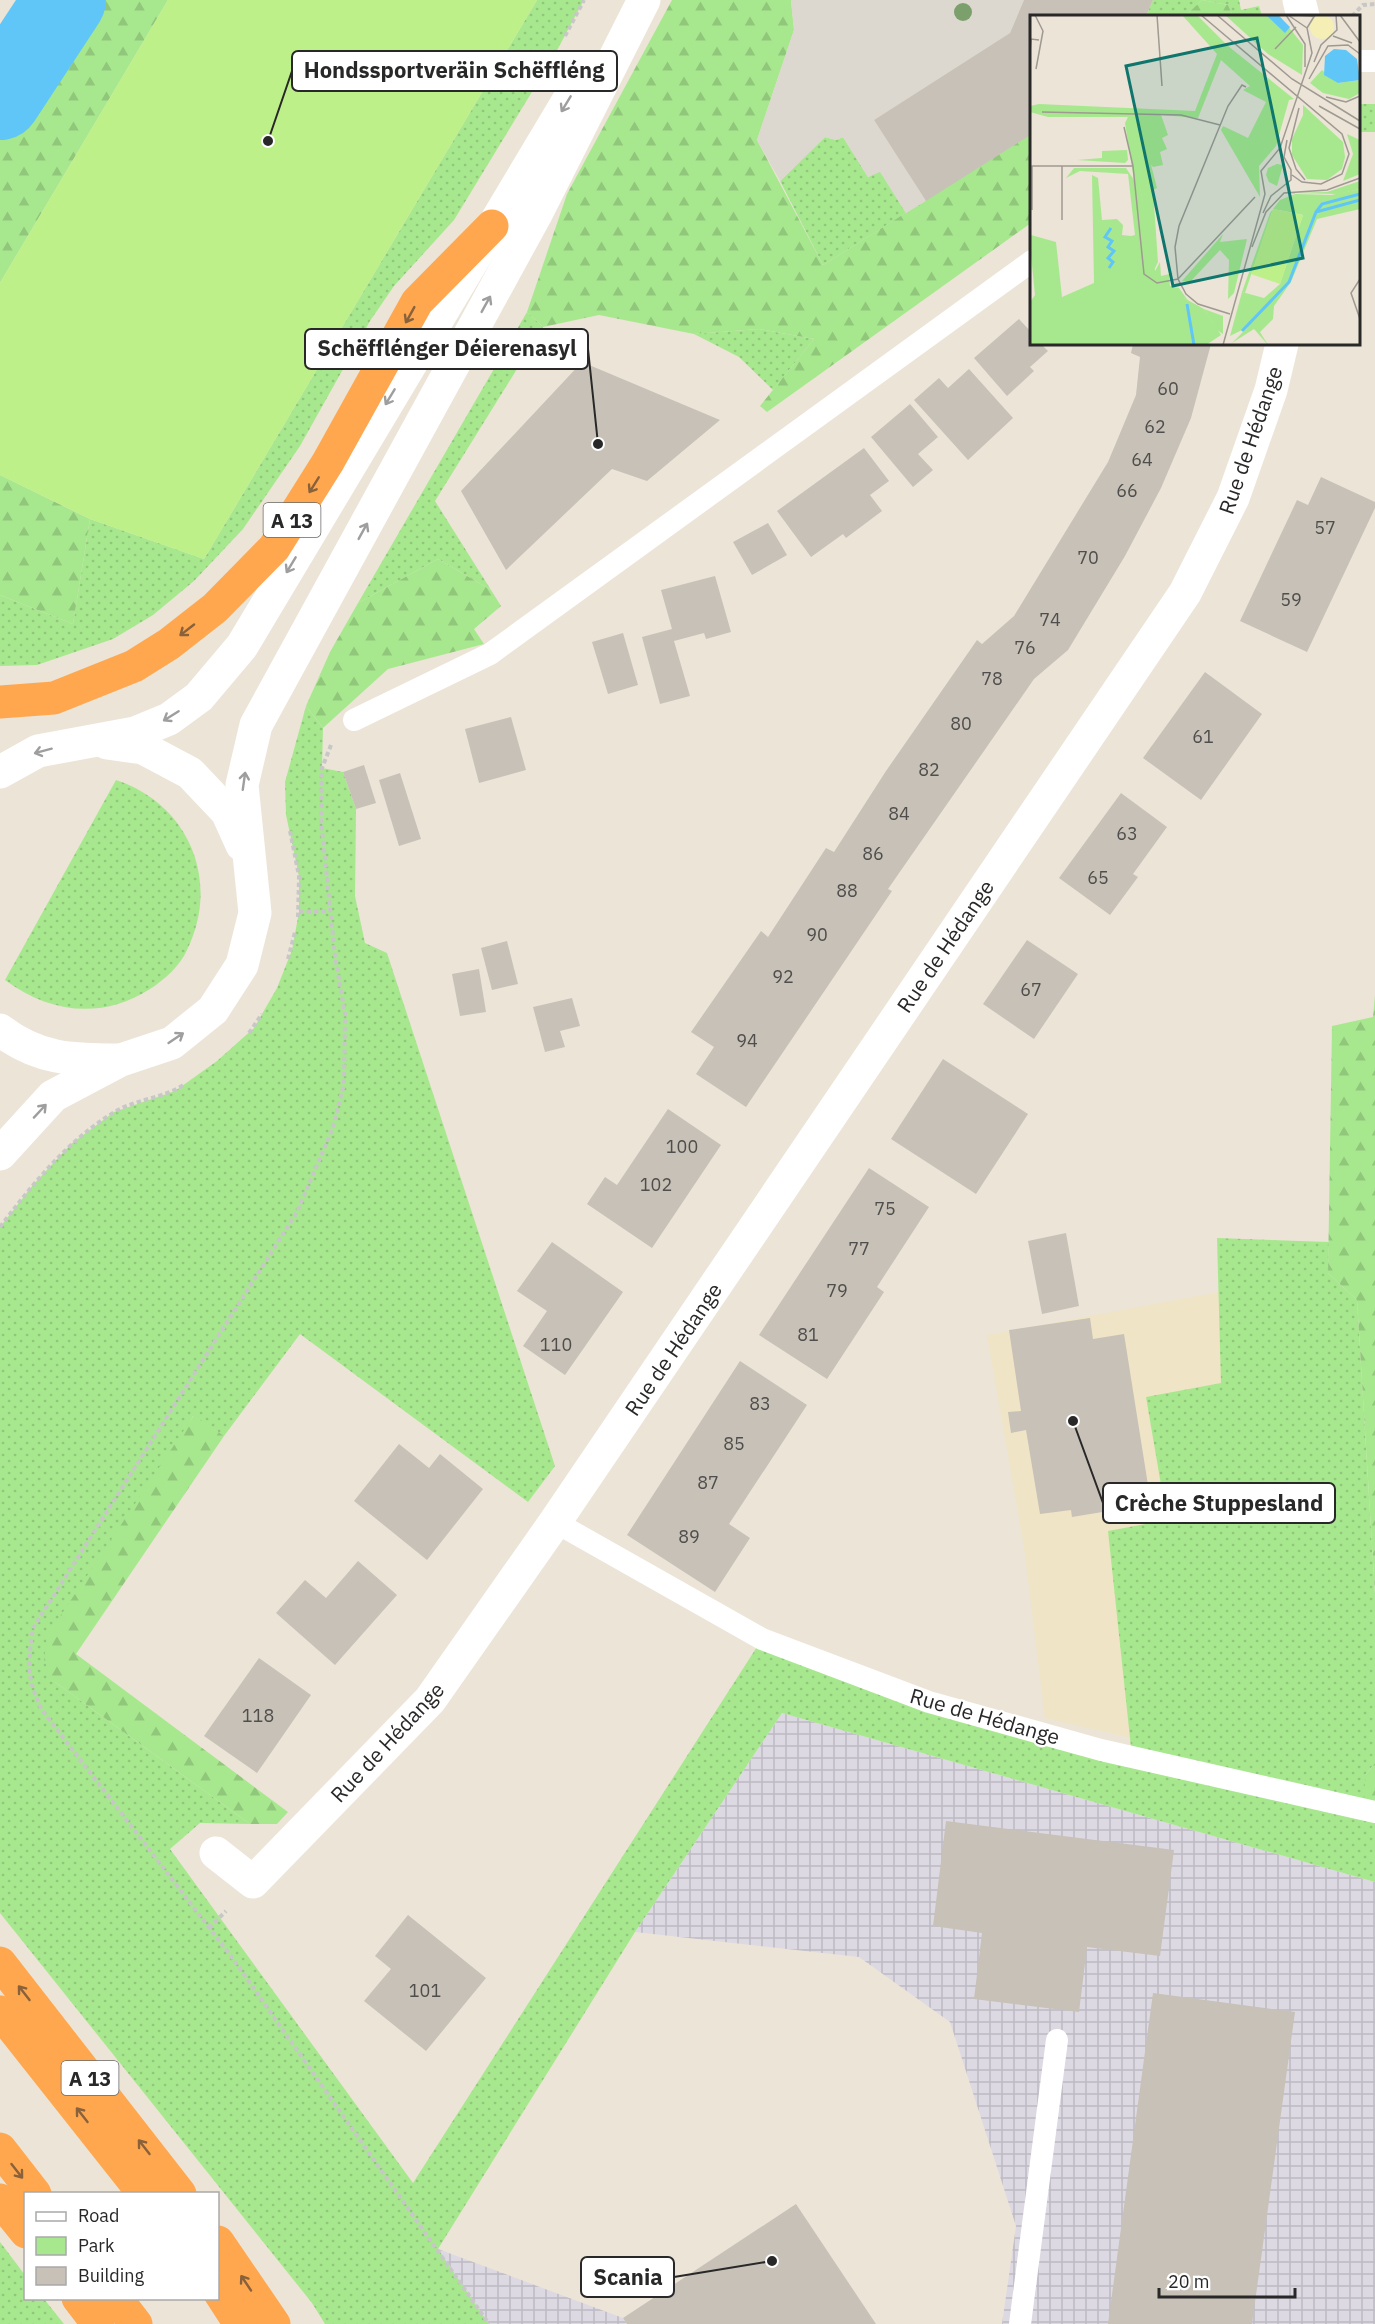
<svg xmlns="http://www.w3.org/2000/svg" width="1375" height="2324" viewBox="0 0 1375 2324" font-family="'IBM Plex Sans',sans-serif">
  <style>
    .industrial { fill: url(#industrial-grid) }
    .education { fill: #efe4c5 }
    .green { fill: url(#green-dots) }
    .forest { fill: url(#forest-firs) }
    .pitch { fill: #bef089 }
    .plaza { fill: #dcd7cf }
    .lines { fill: none; stroke-linecap: round; stroke-linejoin: round }
    .river { stroke: #60c6f8; stroke-width: 82 }
    .building { fill: #c7c1b7 }
    .path { stroke: #c7c7c7; stroke-width: 4; stroke-dasharray: 4.5 3; stroke-linecap: butt }
    .service { stroke: #fff; stroke-width: 22 }
    .minor { stroke: #fff; stroke-width: 33 }
    .secondary { stroke: #fff; stroke-width: 33 }
    .motorway { stroke: #ffa74f; stroke-width: 33 }
    .tree { fill: #7ba06b }
    .oneway { stroke: #9e9e9e }
    .oneway2 { stroke: #89613a }
    .labels { text-anchor: middle; dominant-baseline: central; stroke-width: 4.5; stroke-linejoin: round; paint-order: stroke }
    .number-label { font-size: 18px; fill: #504e4c }
    .shield { fill: #fff; stroke: #686868; stroke-width: 1.5 }
    .shield-label { font-size: 20px; font-weight: bold; fill: #282828 }
    .street-label { font-size: 21px; fill: #282828; stroke: #fff }
    .inset-river { fill: none; stroke: #60c6f8; stroke-width: 3 }
    .inset-road { fill: none; stroke: #9e9991; stroke-width: 1.5 }
    .view { fill: #0f766e; fill-opacity: 0.15; stroke: #0f766e; stroke-width: 3 }
    .inset-edge { fill: none; stroke: #282828; stroke-width: 3 }
    .leader { fill: none; stroke: #282828; stroke-width: 2 }
    .callout-dot { fill: #282828; stroke: #fff; stroke-width: 2 }
    .callout { fill: #fff; stroke: #282828; stroke-width: 2 }
    .callout-label { font-size: 22px; text-anchor: middle; font-weight: bold; fill: #282828 }
  </style>
  <defs>
    <pattern id="industrial-grid" width="8" height="8" patternUnits="userSpaceOnUse" patternTransform="scale(1.5)"><rect width="8" height="8" fill="#ddd9e3"/><path d="M0 4h8M4 0v8" fill="none" stroke="#bebac3"/></pattern>
    <pattern id="green-dots" width="8" height="8" patternUnits="userSpaceOnUse" patternTransform="scale(1.5)"><rect width="8" height="8" fill="#a7e88e"/><path d="M2 2h.1M6 6h.1" fill="none" stroke="#90c77a" stroke-width="1.8" stroke-linecap="round"/></pattern>
    <pattern id="forest-firs" width="22" height="20" patternUnits="userSpaceOnUse" patternTransform="scale(1.5)"><rect width="22" height="20" fill="#a7e88e"/><path d="M5 1l3.5 6h-7zM16 11l3.5 6h-7z" fill="#90c77a"/></pattern>
  </defs>
  <rect width="100%" height="100%" fill="#ece4d7"/>
  <g class="industrial">
    <path d="M782,1713L1375,1882V2324H1002L1016,2226L950,2022L859,1957L635,1932Z"/>
    <path d="M438,2249L623,2318L627,2324H489Z"/>
  </g>
  <path class="education" d="M1219,1292L1232,1761L1045,1718L1024,1547L987,1335Z"/>
  <g class="green">
    <path d="M537,0H584L555,54L454,220L394,286L370,321L300,446L243,529L194,581L153,615L113,639L37,665L0,666V595L73,624L90,519L204,559Z"/>
    <path d="M1153,0H1239L1241,10L1259,6L1262,16H1233L1228,5L1202,0L1185,16H1146Z"/>
    <rect x="1359" y="104" width="16" height="28"/>
    <path d="M825,137L836,140L843,137L868,177L880,171L906,213L823,265L780,181Z"/>
    <path d="M527,312L543,327L435,501L491,590L438,559L358,603Z"/>
    <path d="M759,329L814,339L773,390L739,357L694,334Z"/>
    <path d="M306,706L323,728L322,768L343,772L356,809L355,896L365,943L387,953L555,1466L528,1502L300,1334L224,1436L193,1416L55,1682L250,1824L200,1823L170,1849L413,2183L762,1639L1132,1757L1108,1531L1167,1520L1146,1397L1221,1383L1217,1238L1329,1242L1328,1273L1357,1300L1375,1594V1763L1365,1775L1375,1812V1882L782,1713L635,1932L438,2249L489,2324H325L312,2303L0,1913V1227L33,1185L71,1144L114,1112L175,1091L217,1061L254,1028L277,988L292,950L299,912V876L286,815L285,782Z"/>
    <path d="M116,780C189,804 221,881 187,950C180,966 164,980 150,989C102,1020 49,1013 5,980Z"/>
    <path d="M0,2242L25,2275L26,2298L44,2299L64,2324H0Z"/>
  </g>
  <g class="forest">
    <path d="M27,0H168L0,283V40Z"/>
    <path d="M672,0H791L794,30L757,140L823,265L1031,134V223L767,412L760,406L814,339L759,329L694,334L599,315L543,327L527,312L567,194Z"/>
    <path d="M1202,0L1228,5L1233,16H1185Z"/>
    <path d="M0,475L90,519L73,624L0,595Z"/>
    <path d="M438,559L491,590L501,606L474,629L484,644L388,669L323,728L306,706L330,652L358,603Z"/>
    <path d="M1375,995V1594L1357,1300L1328,1273L1332,1026L1373,1017Z"/>
    <path d="M194,1415L224,1436L76,1654L288,1812L277,1824H250L55,1682L44,1661L47,1636Z"/>
    <path d="M1375,1763V1812L1364,1810L1365,1775Z"/>
  </g>
  <path class="pitch" d="M168,0H537L204,559L90,519L0,475V283Z"/>
  <path class="plaza" d="M791,0H1024L1010,33L874,120L926,201L906,213L880,172L868,177L843,137L836,140L825,137L780,181L757,140L794,30Z"/>
  <g class="lines">
    <path class="river" d="M0,99L65,0"/>
  </g>
  <g class="building">
    <path d="M1024,0H1153L1146,16H1032V134L926,201L874,120L1010,33Z"/>
    <path d="M1019,319L1032,333V344H1041L1048,351L1030,367L1034,371L1007,396L974,358Z"/>
    <path d="M1133,344H1211L1191,418L1161,488L1125,556L1068,650L1034,679L888,889L892,891L746,1107L696,1074L714,1047L691,1032L761,931L768,937L826,848L834,852L886,771L977,640L982,644L1014,616L1108,462L1136,395L1140,357L1131,353Z"/>
    <path d="M582,362L720,420L647,481L612,469L506,570L461,491Z"/>
    <path d="M969,369L1013,418L968,460L914,400L939,378L948,388Z"/>
    <path d="M910,404L938,437L918,454L933,470L913,487L871,437Z"/>
    <path d="M864,448L889,481L870,495L882,511L846,538L843,534L811,557L777,511Z"/>
    <path d="M1321,477L1375,502V508L1307,652L1240,621L1297,500L1308,505Z"/>
    <path d="M768,523L787,555L752,575L733,542Z"/>
    <path d="M715,576L731,632L706,639L704,633L674,641L690,696L660,704L642,637L672,629L661,590Z"/>
    <path d="M623,633L638,685L608,694L592,642Z"/>
    <path d="M1205,672L1262,714L1201,800L1143,758Z"/>
    <path d="M511,717L526,770L479,783L465,729Z"/>
    <path d="M364,765L376,803L356,809L343,772Z"/>
    <path d="M400,773L421,839L399,846L379,780Z"/>
    <path d="M1121,793L1167,827L1133,874L1138,877L1110,915L1059,878Z"/>
    <path d="M1027,940L1078,974L1034,1039L983,1004Z"/>
    <path d="M507,941L518,984L492,990L481,948Z"/>
    <path d="M479,969L486,1012L460,1016L452,974Z"/>
    <path d="M572,998L580,1026L560,1031L565,1047L545,1052L533,1007Z"/>
    <path d="M943,1059L1028,1114L976,1194L891,1139Z"/>
    <path d="M668,1109L721,1145L652,1248L587,1204L605,1177L617,1185Z"/>
    <path d="M869,1168L929,1207L877,1287L884,1292L827,1379L759,1335Z"/>
    <path d="M1066,1233L1079,1306L1042,1314L1028,1241Z"/>
    <path d="M552,1242L623,1292L565,1375L523,1346L547,1311L517,1291Z"/>
    <path d="M1090,1318L1093,1339L1124,1334L1151,1504L1072,1517L1071,1510L1040,1514L1026,1430L1011,1433L1008,1412L1021,1411L1009,1330Z"/>
    <path d="M740,1361L807,1405L729,1524L750,1538L715,1592L627,1535Z"/>
    <path d="M399,1444L429,1468L440,1454L483,1489L427,1560L354,1501Z"/>
    <path d="M358,1561L397,1595L335,1665L276,1613L305,1580L326,1598Z"/>
    <path d="M259,1658L311,1695L257,1773L204,1736Z"/>
    <path d="M946,1821L1174,1850L1160,1956L1087,1947L1079,2012L974,1999L982,1933L933,1926Z"/>
    <path d="M408,1915L486,1978L426,2051L364,2001L391,1969L375,1956Z"/>
    <path d="M1153,1993L1295,2012L1252,2324H1108Z"/>
    <path d="M796,2204L876,2324H627L623,2318Z"/>
  </g>
  <g class="lines">
    <g class="path">
      <path d="M1352,16L1363,5L1375,4"/>
      <path d="M565,36L584,0"/>
      <path d="M331,745L322,768L321,820L335,956L345,1014L344,1084L332,1130L297,1212L33,1628C28,1664 26,1677 42,1710L231,1956L489,2324"/>
      <path d="M290,831L299,876L298,918"/>
      <path d="M299,912L330,911"/>
      <path d="M288,959L295,932"/>
      <path d="M249,1033L262,1014"/>
      <path d="M0,1227C33,1184 66,1142 113,1113C134,1099 163,1099 185,1084"/>
      <path d="M209,1928L226,1911"/>
    </g>
    <g class="service">
      <path d="M1358,61H1375"/>
      <path d="M354,720L490,654L1032,261"/>
      <path d="M555,1522L762,1639L929,1702L1101,1750L1375,1812"/>
      <path d="M1020,2324L1057,2040"/>
    </g>
    <g class="minor">
      <path d="M1299,0L1303,16"/>
      <path d="M216,1853L253,1882L430,1700L555,1522L1185,593L1233,498L1271,390L1282,344"/>
    </g>
    <g class="secondary">
      <path d="M107,743L143,748L190,773L227,812L242,845"/>
      <path d="M0,772L38,751L135,733L169,719L199,697L242,646L586,71"/>
      <path d="M0,1030C38,1059 71,1060 117,1060"/>
      <path d="M0,1154L53,1096L121,1060L172,1043L213,1010L242,965L255,913L242,785L256,725L536,214L644,0"/>
    </g>
    <g class="motorway">
      <path d="M0,702L54,698L134,666L169,644L215,608L274,548L328,462L417,302L492,226"/>
      <path d="M0,1963L180,2194"/>
      <path d="M0,2012L144,2194"/>
      <path d="M0,2149L35,2194"/>
      <path d="M0,2200L26,2232"/>
      <path d="M218,2242L274,2324"/>
      <path d="M218,2290L240,2324"/>
      <path d="M78,2298L98,2324"/>
      <path d="M116,2298L136,2324"/>
    </g>
  </g>
  <circle class="tree" cx="963" cy="12" r="9"/>
  <defs><path id="oneway-shaft" d="M-6 0H5M1.5-3L5.5 0L1.5 3" fill="none" stroke-width="1.6" stroke-linecap="round" stroke-linejoin="round" transform="scale(1.5)"/></defs>
  <g class="oneway">
    <use href="#oneway-shaft" transform="translate(566 104) rotate(121)"/>
    <use href="#oneway-shaft" transform="translate(486 304) rotate(-61)"/>
    <use href="#oneway-shaft" transform="translate(390 397) rotate(121)"/>
    <use href="#oneway-shaft" transform="translate(363 531) rotate(-61)"/>
    <use href="#oneway-shaft" transform="translate(291 565) rotate(121)"/>
    <use href="#oneway-shaft" transform="translate(171 716) rotate(148)"/>
    <use href="#oneway-shaft" transform="translate(43 751) rotate(165)"/>
    <use href="#oneway-shaft" transform="translate(244 781) rotate(-82)"/>
    <use href="#oneway-shaft" transform="translate(176 1038) rotate(-34)"/>
    <use href="#oneway-shaft" transform="translate(40 1111) rotate(-47)"/>
  </g>
  <g class="oneway2">
    <use href="#oneway-shaft" transform="translate(410 315) rotate(119)"/>
    <use href="#oneway-shaft" transform="translate(314 485) rotate(122)"/>
    <use href="#oneway-shaft" transform="translate(187 630) rotate(142)"/>
    <use href="#oneway-shaft" transform="translate(24 1993) rotate(-128)"/>
    <use href="#oneway-shaft" transform="translate(82 2115) rotate(-128)"/>
    <use href="#oneway-shaft" transform="translate(144 2147) rotate(-128)"/>
    <use href="#oneway-shaft" transform="translate(17 2171) rotate(52)"/>
    <use href="#oneway-shaft" transform="translate(246 2283) rotate(-124)"/>
  </g>
  <g class="labels">
    <g class="number-label">
      <text x="1168" y="388">60</text>
      <text x="1155" y="426">62</text>
      <text x="1142" y="459">64</text>
      <text x="1127" y="490">66</text>
      <text x="1325" y="527">57</text>
      <text x="1088" y="557">70</text>
      <text x="1291" y="599">59</text>
      <text x="1050" y="619">74</text>
      <text x="1025" y="647">76</text>
      <text x="992" y="678">78</text>
      <text x="961" y="723">80</text>
      <text x="1203" y="736">61</text>
      <text x="929" y="769">82</text>
      <text x="899" y="813">84</text>
      <text x="1127" y="833">63</text>
      <text x="873" y="853">86</text>
      <text x="1098" y="877">65</text>
      <text x="847" y="890">88</text>
      <text x="817" y="934">90</text>
      <text x="783" y="976">92</text>
      <text x="1031" y="989">67</text>
      <text x="747" y="1040">94</text>
      <text x="682" y="1146">100</text>
      <text x="656" y="1184">102</text>
      <text x="885" y="1208">75</text>
      <text x="859" y="1248">77</text>
      <text x="837" y="1290">79</text>
      <text x="808" y="1334">81</text>
      <text x="556" y="1344">110</text>
      <text x="760" y="1403">83</text>
      <text x="734" y="1443">85</text>
      <text x="708" y="1482">87</text>
      <text x="689" y="1536">89</text>
      <text x="258" y="1715">118</text>
      <text x="425" y="1990">101</text>
    </g>
    <g class="shield">
      <rect x="263.5" y="503" width="57" height="34" rx="4.5"/>
      <rect x="61.5" y="2061" width="57" height="34" rx="4.5"/>
    </g>
    <g class="shield-label">
      <text x="292" y="520">A 13</text>
      <text x="90" y="2078">A 13</text>
    </g>
    <g class="street-label">
      <text transform="translate(1250 440) rotate(-71)">Rue de Hédange</text>
      <text transform="translate(945 946) rotate(-56)">Rue de Hédange</text>
      <text transform="translate(673 1349) rotate(-56)">Rue de Hédange</text>
      <text transform="translate(985 1716) rotate(16)">Rue de Hédange</text>
      <text transform="translate(387 1742) rotate(-47)">Rue de Hédange</text>
    </g>
  </g>
  <g transform="translate(1030 15)">
    <rect width="330" height="330" fill="#ece4d7"/>
    <path d="M152,0H167L198,31L264,84L259,85L246,131L229,151L230,182L191,115L193,111L218,123L236,87L213,75L220,71L191,45L168,103L131,100L138,120L132,123L137,134L130,137L133,150L123,152L119,147L108,102H18L0,97V132V91L9,89L165,96L187,39ZM195,0H249L273,30L272,60L238,39ZM292,55L308,68L330,65V78L319,84L293,78L280,68ZM273,90L313,127L315,142L312,154L297,165L277,164L262,140V124L273,100ZM98,102L125,256L130,247L131,261L143,258L139,262L140,271L149,273L159,287L154,283L159,330H0V287L5,280L0,230V178L1,220L26,227L32,282L64,268L62,160L68,163L72,205L87,204L93,210L92,220L101,221L105,220L98,159L50,156L36,163L44,153H96L104,165L95,108ZM97,135L98,145L95,148L47,145L72,143V136ZM247,149L253,150L247,171L239,167L236,160L238,153ZM330,166V174L308,179L265,178L264,187L254,186V196L243,194L215,278L212,277L240,198L250,185L265,179L260,178L297,177ZM174,294L193,301V319L187,315Z" fill="#a7e88e"/>
    <path d="M98,99H108L127,173L123,175L128,247L123,257L116,252L112,183L97,113ZM317,119L330,125V159L313,166L323,139ZM330,174V194L287,204L261,267L244,291L243,304L230,317L238,330L224,314L202,328L218,312L200,321L212,277L234,283L250,269L273,200L254,196V185L263,187L265,179L301,180ZM193,219L190,227L217,224L204,278L198,284L199,245L190,235L160,267L152,266ZM154,283L174,294L191,320L176,330H104L142,304L144,287Z" fill="#a7e88e"/>
    <path d="M83,259H87L93,272L73,279ZM139,291L147,293L154,325L150,330H68L92,309Z" fill="#a7e88e"/>
    <path d="M280 12a12 12 0 1 1 24 0a12 12 0 1 1-24 0Z" fill="#f5efb6"/>
    <path d="M243,194L273,200L250,269L221,259Z" fill="#bef089"/>
    <path d="M236,0H248L260,12L255,18ZM304,34L316,35L327,44L330,65L308,68L294,60L295,41Z" fill="#60c6f8"/>
    <path class="inset-river" d="M286,197L292,189L330,179M79,253L83,247L78,243L84,236L78,232L82,226L75,222L81,213M157,289L164,330M212,316L259,267L286,197L330,185"/>
    <path class="inset-road" d="M5,0L13,16L6,54M127,0L132,71M171,0L312,119L319,139L312,159L291,169L272,167L262,160M187,0L262,64L330,106M256,0L275,29V52M258,0L277,13M264,0L283,1M310,0L330,27M303,21L322,28M245,34L266,12M0,38L1,24L9,25M284,47L291,30L307,15L306,0M279,64L298,31L318,30L330,39M296,82L316,87L330,81M289,91L330,114M269,93L259,133L266,154L275,165M12,97L151,100L190,110M94,112L103,151M32,151V205M2,195V151H103L114,259L127,268L148,264M233,198L241,181L261,165V155L254,142L257,125M222,232L236,197L254,178L297,175L330,163M148,264L225,182M330,264L321,278L330,304M200,299L168,289L156,279L148,264L145,232L149,211L198,91L212,70L216,72M193,330L235,179L231,156L250,133L282,38L277,13L285,0"/>
    <path class="view" d="M227,23L273,243L143,271L96,51Z"/>
    <rect width="330" height="330" class="inset-edge"/>
  </g>
  <path class="leader" d="M268 141L292 71M598 444L588 349M1073 1421L1103 1503M772 2261L674 2277"/>
  <g class="callout-dot">
    <circle cx="268" cy="141" r="6"/>
    <circle cx="598" cy="444" r="6"/>
    <circle cx="1073" cy="1421" r="6"/>
    <circle cx="772" cy="2261" r="6"/>
  </g>
  <g class="callout">
    <rect x="292" y="51" width="325" height="40" rx="6"/>
    <rect x="305" y="329" width="283" height="40" rx="6"/>
    <rect x="1103" y="1483" width="232" height="40" rx="6"/>
    <rect x="581" y="2257" width="93" height="40" rx="6"/>
  </g>
  <g class="callout-label">
    <text x="454" y="78">Hondssportveräin Schëffléng</text>
    <text x="447" y="356">Schëfflénger Déierenasyl</text>
    <text x="1219" y="1511">Crèche Stuppesland</text>
    <text x="628" y="2285">Scania</text>
  </g>
  <rect x="24" y="2192" width="195" height="108" fill="#ffffff" stroke="#a9a9a9" stroke-width="1.5"/>
  <rect x="36" y="2212" width="30" height="9" fill="#ffffff" stroke="#a9a9a9" stroke-width="1.5"/>
  <text x="78" y="2222" font-size="18" fill="#282828">Road</text>
  <rect x="36" y="2237" width="30" height="18" fill="#a7e88e" stroke="#a9a9a9" stroke-width="1.5"/>
  <text x="78" y="2252" font-size="18" fill="#282828">Park</text>
  <rect x="36" y="2267" width="30" height="18" fill="#c7c1b7" stroke="#a9a9a9" stroke-width="1.5"/>
  <text x="78" y="2282" font-size="18" fill="#282828">Building</text>
  <path d="M1159 2288v9h136v-9" fill="none" stroke="#282828" stroke-width="3"/>
  <text x="1168" y="2288" font-size="18" fill="#282828" stroke="#ffffff" stroke-width="4.5" paint-order="stroke">20 m</text>
</svg>
